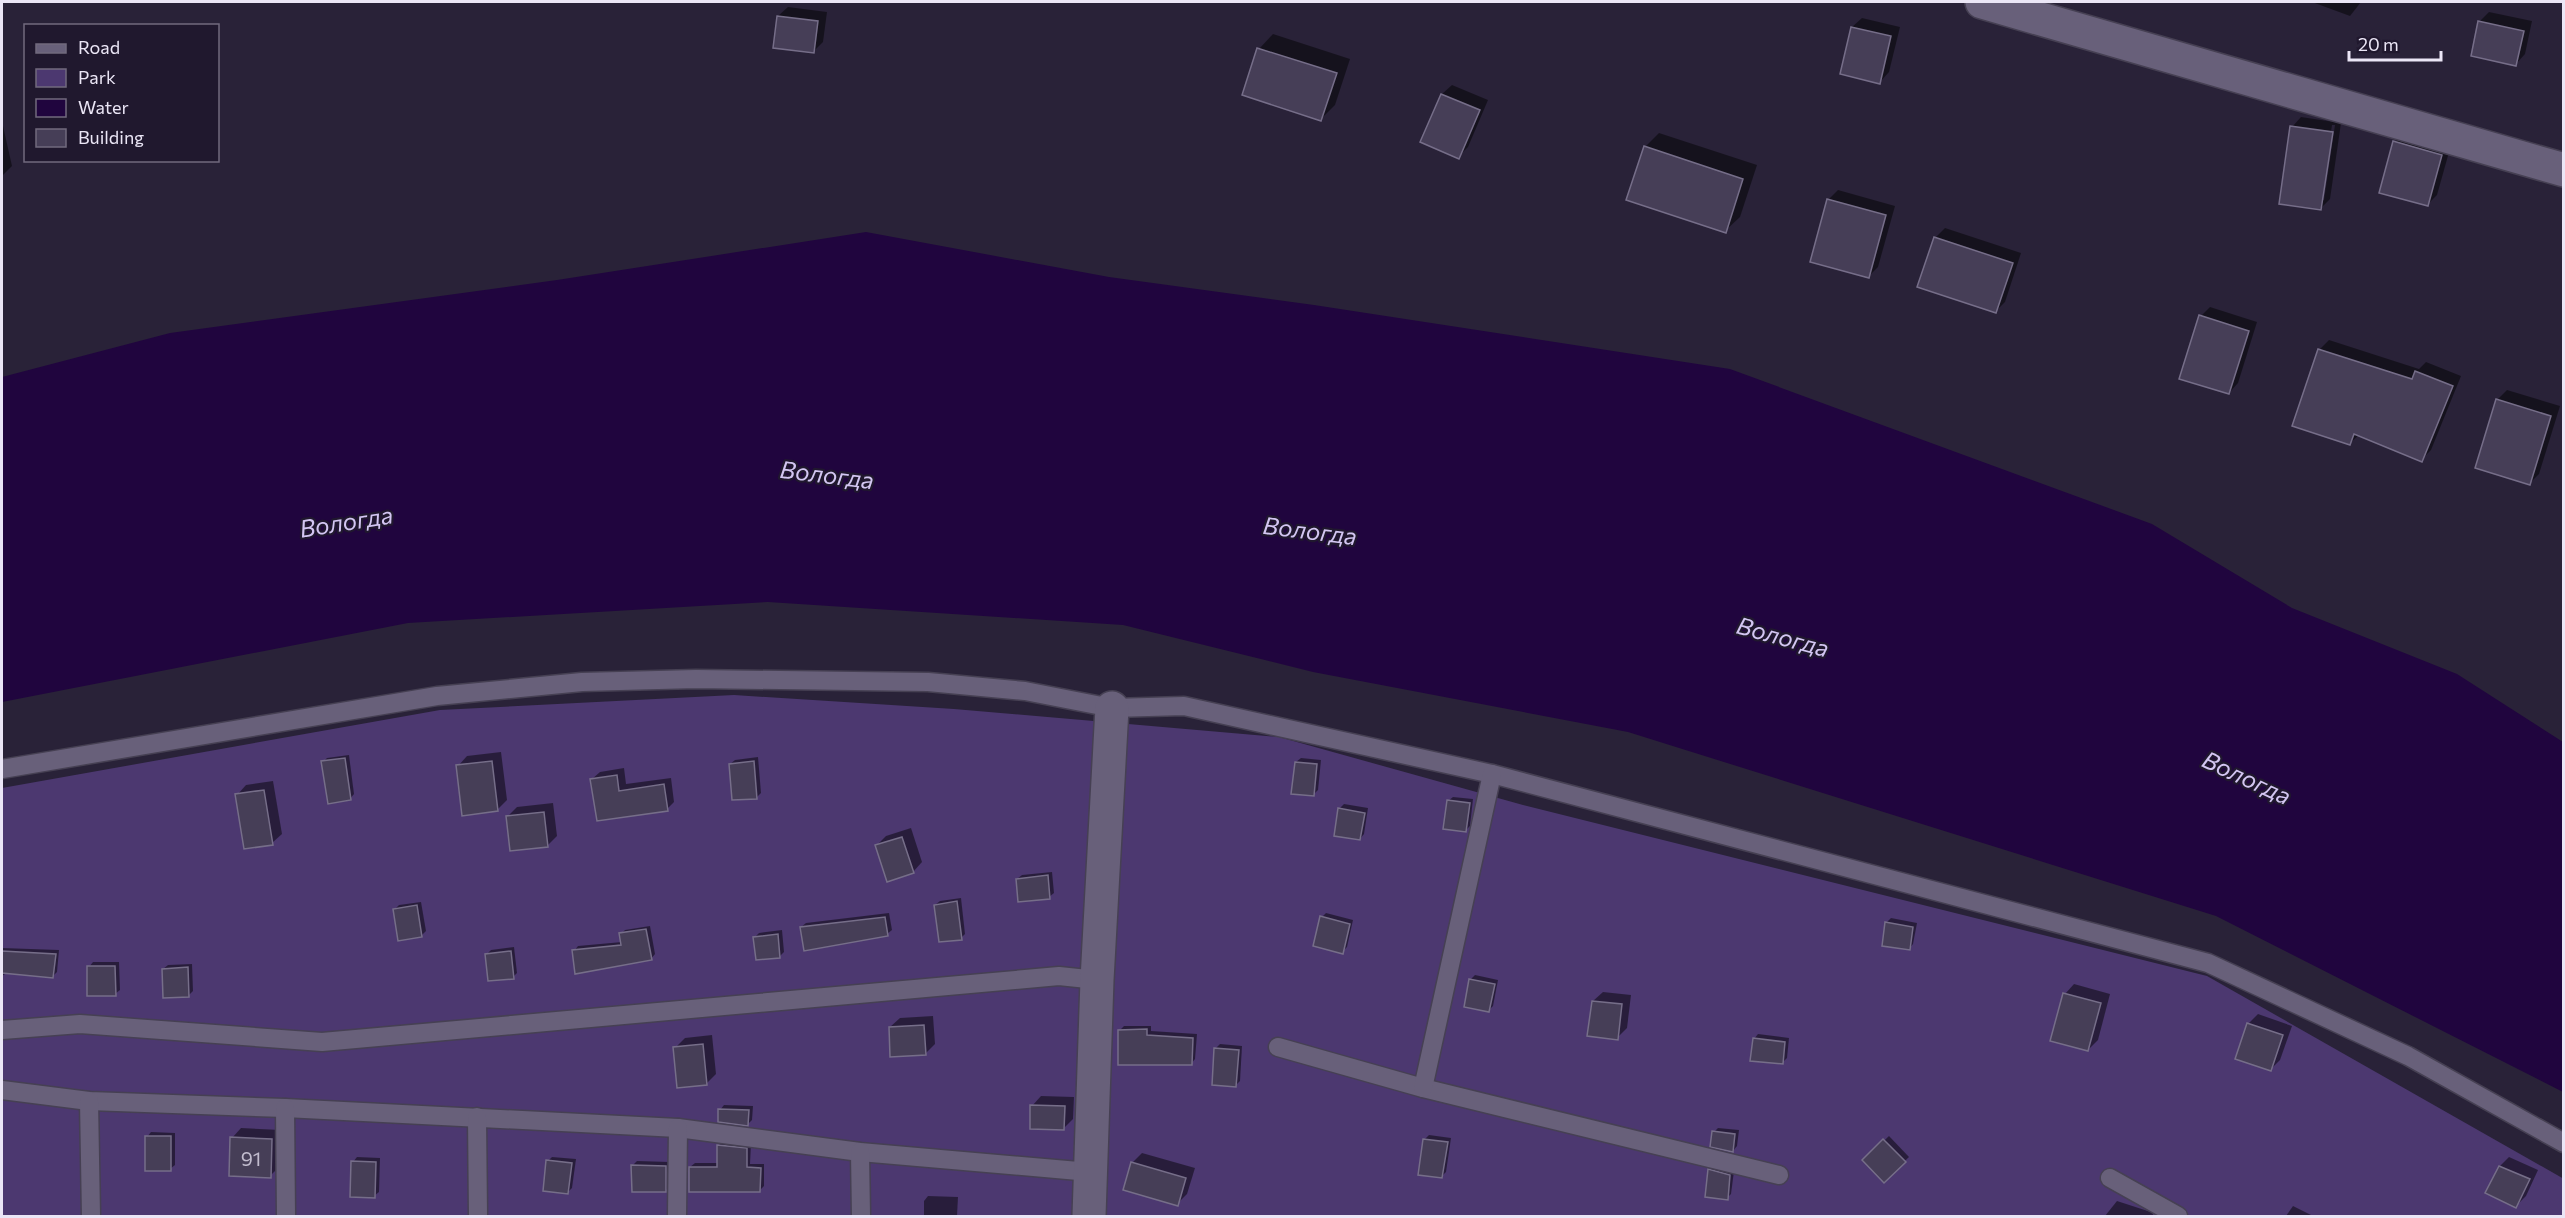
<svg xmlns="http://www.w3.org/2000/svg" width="2565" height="1218" viewBox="0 0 2565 1218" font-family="Commissioner,sans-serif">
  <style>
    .green { fill: #4c3870 }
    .water { fill: #20053e }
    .shadow { fill: #0007; fill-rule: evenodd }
    .building { fill: #463e57; stroke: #766e89; stroke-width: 1.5 }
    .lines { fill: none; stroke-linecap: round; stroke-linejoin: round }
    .lane-casing { stroke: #464053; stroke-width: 21 }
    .street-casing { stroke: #464053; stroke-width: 36 }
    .lane { stroke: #68607a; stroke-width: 18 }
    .street { stroke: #68607a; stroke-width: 33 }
    .labels { text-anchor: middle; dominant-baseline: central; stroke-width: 4.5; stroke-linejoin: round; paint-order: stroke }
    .number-label { font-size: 20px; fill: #c2bcce }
    .water-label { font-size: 24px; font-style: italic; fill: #d3c6f2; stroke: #20182e }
  </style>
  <rect width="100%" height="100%" fill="#292238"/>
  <path class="green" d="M734,695L954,709L1279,737L1523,805L2207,976L2564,1179L2563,1216H2V788L440,710Z"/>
  <path class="water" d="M866,232L1109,277L1314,305L1730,369L2152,524L2292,608L2457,674L2563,742V1092L2216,916L1628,732L1313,672L1123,625L768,602L408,623L2,702V377L170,333L557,280Z"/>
  <g class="shadow">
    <path d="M2312,2H2361L2350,16Z"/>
    <path d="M788,7L827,12L823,42L814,51L778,16Z"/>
    <path d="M2489,12L2532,21L2525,54L2516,64L2479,22Z"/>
    <path d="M1862,18L1900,27L1889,72L1880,82L1852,27Z"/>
    <path d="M1273,34L1350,59L1335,105L1321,119L1259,49Z"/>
    <path d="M1452,85L1488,100L1468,147L1458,157L1422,141L1442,94Z"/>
    <path d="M2301,117L2341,123L2330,199L2320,209L2292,127ZM2332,125H2335L2324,200H2321Z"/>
    <path d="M3,126L12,166L2,176V127Z"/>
    <path d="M2404,132L2451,145L2437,195L2427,205L2395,142Z"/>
    <path d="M1659,133L1757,165L1740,217L1725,231L1645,147Z"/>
    <path d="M1838,190L1895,206L1878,267L1869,276L1828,200Z"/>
    <path d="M1945,228L2021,253L2005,302L1996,311L1935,238Z"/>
    <path d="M2210,307L2257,322L2238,383L2229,393L2201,316Z"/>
    <path d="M2329,340L2419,369L2426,362L2461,376L2431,450L2421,460L2359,435L2350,443L2319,350Z"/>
    <path d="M2507,390L2560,406L2539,474L2529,484L2497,400Z"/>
    <path d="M501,752L507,800L497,810L458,766L467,756Z"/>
    <path d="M349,755L354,794L350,799L323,762L327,758Z"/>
    <path d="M758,757L761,793L757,797L730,764L735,760Z"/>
    <path d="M1301,758L1321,760L1318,790L1313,795L1296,762Z"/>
    <path d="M624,768L626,784L671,778L674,802L667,809L598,819L592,779L600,772Z"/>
    <path d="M273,781L282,834L272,843L237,795L246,785Z"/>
    <path d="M1453,797L1473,799L1470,826L1466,830L1448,801Z"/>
    <path d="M553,803L557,836L548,845L507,817L517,807Z"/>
    <path d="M1344,804L1368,808L1364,834L1360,839L1339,809Z"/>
    <path d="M911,828L922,862L913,872L876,846L886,836Z"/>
    <path d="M1052,872L1054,893L1049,897L1017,879L1022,875Z"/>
    <path d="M961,898L965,934L961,938L935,905L940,901Z"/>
    <path d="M421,902L426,931L421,936L395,909L399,905Z"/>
    <path d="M889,913L892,930L887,934L801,927L806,923Z"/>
    <path d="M1326,913L1353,920L1347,947L1342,952L1322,917Z"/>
    <path d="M1891,918L1917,923L1913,944L1909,949L1886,923Z"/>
    <path d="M650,926L655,954L651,959L574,951L578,946L622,942L621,934L625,930Z"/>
    <path d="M782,930L784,952L780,956L754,938L759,933Z"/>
    <path d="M514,947L517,973L513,977L487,954L491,950Z"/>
    <path d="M2,948L59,950L57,972L53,976L8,972L2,976Z"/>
    <path d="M93,962H119L120,990L115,994L89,967Z"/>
    <path d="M192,964L193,991L188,996L163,969L168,965Z"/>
    <path d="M1475,975L1498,980L1493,1006L1489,1010L1470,980Z"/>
    <path d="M2074,984L2110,994L2098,1040L2088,1050L2065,994Z"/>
    <path d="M1603,992L1631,995L1627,1028L1617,1038L1593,1001Z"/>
    <path d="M2258,1014L2292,1026L2280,1060L2270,1070L2248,1024Z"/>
    <path d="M933,1016L935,1044L925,1054L890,1027L900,1018Z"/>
    <path d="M1124,1026H1151V1031L1197,1034L1195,1059L1191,1064L1119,1031Z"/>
    <path d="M1758,1034L1789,1038L1787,1058L1782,1063L1754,1039Z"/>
    <path d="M712,1035L716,1074L706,1084L675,1048L685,1038Z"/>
    <path d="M1220,1044L1242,1046L1240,1081L1236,1085L1215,1049Z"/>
    <path d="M1041,1096L1074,1097L1073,1119L1064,1128L1032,1106Z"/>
    <path d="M724,1105L753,1106L752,1120L748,1124L720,1110Z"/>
    <path d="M241,1128L281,1130L280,1166L270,1176L232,1138Z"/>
    <path d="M1718,1128L1739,1130L1737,1146L1733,1151L1714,1132Z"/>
    <path d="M151,1132L175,1133V1165L170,1169L147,1137Z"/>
    <path d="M1429,1135L1451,1138L1446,1172L1442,1176L1425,1139Z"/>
    <path d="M1889,1136L1909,1157L1884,1181L1864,1160Z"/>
    <path d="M723,1141L751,1144L750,1164H764V1186L759,1191L690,1167L695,1163H718L719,1145Z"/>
    <path d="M1142,1153L1195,1168L1187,1194L1177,1204L1132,1163Z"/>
    <path d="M357,1157L380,1158L379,1192L374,1196L353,1162Z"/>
    <path d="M552,1157L576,1159L572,1188L568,1192L548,1161Z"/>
    <path d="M2509,1157L2538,1170L2526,1196L2516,1206L2500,1166Z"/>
    <path d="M637,1161L670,1162V1186L665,1191L633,1165Z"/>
    <path d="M1714,1166L1734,1171L1731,1194L1727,1198L1709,1170Z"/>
    <path d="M928,1196L958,1197L957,1216H924V1201Z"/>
    <path d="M2117,1201L2154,1213L2152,1216H2105Z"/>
    <path d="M2293,1206L2313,1216H2286Z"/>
  </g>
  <g class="building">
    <path d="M777,16L818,21L814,53L773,48Z"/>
    <path d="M2478,21L2524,31L2516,66L2471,56Z"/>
    <path d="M1851,27L1891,36L1880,84L1840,74Z"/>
    <path d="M1257,48L1337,73L1321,121L1242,95Z"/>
    <path d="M1441,94L1480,110L1459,159L1420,142Z"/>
    <path d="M2290,126L2333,132L2321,210L2279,204Z"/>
    <path d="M2393,141L2442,155L2428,206L2379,193Z"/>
    <path d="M1644,146L1743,179L1726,233L1626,200Z"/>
    <path d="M1827,199L1886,215L1869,278L1810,262Z"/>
    <path d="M1934,237L2013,263L1996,313L1917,287Z"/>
    <path d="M2199,315L2249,331L2229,394L2179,379Z"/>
    <path d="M2318,349L2412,379L2415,371L2453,386L2422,462L2354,434L2350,445L2292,426Z"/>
    <path d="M2496,399L2551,416L2530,485L2475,468Z"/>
    <path d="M345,758L351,800L328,804L321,761Z"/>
    <path d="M492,761L498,811L462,816L456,765Z"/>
    <path d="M754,761L757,799L732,800L729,764Z"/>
    <path d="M1295,762L1317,764L1314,796L1291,794Z"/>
    <path d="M617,775L619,791L664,784L668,811L597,821L590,779Z"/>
    <path d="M264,790L273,845L244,849L235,794Z"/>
    <path d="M1447,800L1470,803L1466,832L1443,829Z"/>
    <path d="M1338,808L1365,813L1360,840L1334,836Z"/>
    <path d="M544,812L548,847L510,851L506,816Z"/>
    <path d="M902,837L914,873L887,882L875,845Z"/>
    <path d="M1048,875L1050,899L1018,902L1016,879Z"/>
    <path d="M957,901L962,940L939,942L934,905Z"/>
    <path d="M417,905L422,937L398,941L393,909Z"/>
    <path d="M1320,916L1350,924L1343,954L1313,946Z"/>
    <path d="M885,917L888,936L804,951L800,927Z"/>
    <path d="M1885,922L1913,927L1910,950L1882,946Z"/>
    <path d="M646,929L652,960L575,974L572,950L621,945L619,933Z"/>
    <path d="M778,934L780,958L756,960L753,937Z"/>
    <path d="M2,951L56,954L53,978L2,973Z"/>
    <path d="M511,951L514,979L488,981L485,954Z"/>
    <path d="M87,966H115L116,996H87Z"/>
    <path d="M188,967L189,997L163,998L162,969Z"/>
    <path d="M1469,979L1495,984L1489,1012L1464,1007Z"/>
    <path d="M2063,993L2101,1003L2088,1051L2050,1041Z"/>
    <path d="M1592,1001L1622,1004L1618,1040L1587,1036Z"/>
    <path d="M2247,1023L2283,1035L2271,1071L2235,1059Z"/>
    <path d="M924,1025L926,1055L890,1057L889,1027Z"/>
    <path d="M1147,1029V1035L1193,1038L1192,1065H1118V1030Z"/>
    <path d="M1753,1038L1785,1042L1783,1064L1750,1061Z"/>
    <path d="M703,1044L707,1085L677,1088L673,1047Z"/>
    <path d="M1214,1048L1239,1050L1236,1087L1212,1085Z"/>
    <path d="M1030,1105L1065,1106L1064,1130L1030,1129Z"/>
    <path d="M718,1109L749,1110L748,1126L718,1122Z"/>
    <path d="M1712,1131L1735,1134L1733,1152L1710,1147Z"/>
    <rect x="145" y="1136" width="26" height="35"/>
    <path d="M230,1137L272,1139L271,1178L229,1176Z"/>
    <path d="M1423,1139L1448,1142L1442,1178L1418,1175Z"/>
    <path d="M1883,1139L1906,1162L1884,1183L1862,1160Z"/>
    <path d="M717,1145L747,1148V1167L761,1168L760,1192H689V1167H717Z"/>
    <path d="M546,1160L572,1163L568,1194L543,1191Z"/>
    <path d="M351,1161L376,1162L375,1198L350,1197Z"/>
    <path d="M1131,1162L1186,1178L1178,1206L1123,1190Z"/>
    <path d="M631,1165L666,1166V1192H632Z"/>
    <path d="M2499,1166L2530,1179L2516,1208L2485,1193Z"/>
    <path d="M1708,1169L1730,1175L1728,1200L1705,1197Z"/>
  </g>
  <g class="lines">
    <defs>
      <g id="lane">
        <path d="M2,769L437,696L582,682L696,679L928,682L1025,691L1112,708L1184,706L1492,774L2208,963L2408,1056L2564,1143"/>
        <path d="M2,1030L80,1024L322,1042L1059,976L1097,980"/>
        <path d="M1278,1047L1423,1088L1779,1175"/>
        <path d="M1423,1088L1492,774"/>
        <path d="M2,1090L89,1101L285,1108L678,1128L860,1152L1090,1172"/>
        <path d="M89,1101L91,1216"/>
        <path d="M285,1108L286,1216"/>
        <path d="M477,1117L478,1216"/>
        <path d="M860,1152L861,1216"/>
        <path d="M2110,1178L2178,1216"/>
        <path d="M677,1216L678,1128"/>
      </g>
      <g id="street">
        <path d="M1982,2L2564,170"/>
        <path d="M1089,1216L1097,980L1112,708"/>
      </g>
    </defs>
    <use href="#lane" class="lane-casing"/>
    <use href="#street" class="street-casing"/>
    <use href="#lane" class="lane"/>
    <use href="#street" class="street"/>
  </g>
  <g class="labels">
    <g class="number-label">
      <text x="251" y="1158">91</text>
    </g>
    <g class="water-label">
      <text transform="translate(827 474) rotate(7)">Вологда</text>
      <text transform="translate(346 521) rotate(-9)">Вологда</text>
      <text transform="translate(1310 530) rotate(7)">Вологда</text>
      <text transform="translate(1783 636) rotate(15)">Вологда</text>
      <text transform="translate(2247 777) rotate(25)">Вологда</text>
    </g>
  </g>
  <rect width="2565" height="1218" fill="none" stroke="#ebe6f6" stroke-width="6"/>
  <rect x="24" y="24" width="195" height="138" fill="#20182e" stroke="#716a7e" stroke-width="1.5"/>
  <rect x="36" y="44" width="30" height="9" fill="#68607a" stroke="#716a7e" stroke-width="1.5"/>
  <text x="78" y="54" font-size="18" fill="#ebe6f6">Road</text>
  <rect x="36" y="69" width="30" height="18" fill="#4c3870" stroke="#716a7e" stroke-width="1.5"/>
  <text x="78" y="84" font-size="18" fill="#ebe6f6">Park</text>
  <rect x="36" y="99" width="30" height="18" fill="#20053e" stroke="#716a7e" stroke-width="1.5"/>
  <text x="78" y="114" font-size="18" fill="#ebe6f6">Water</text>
  <rect x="36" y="129" width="30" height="18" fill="#463e57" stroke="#716a7e" stroke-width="1.5"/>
  <text x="78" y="144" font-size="18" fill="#ebe6f6">Building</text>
  <path d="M2349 51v9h92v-9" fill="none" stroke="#ebe6f6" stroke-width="3"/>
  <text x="2358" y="51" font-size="18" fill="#ebe6f6" stroke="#20182e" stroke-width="4.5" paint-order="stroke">20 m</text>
</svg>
